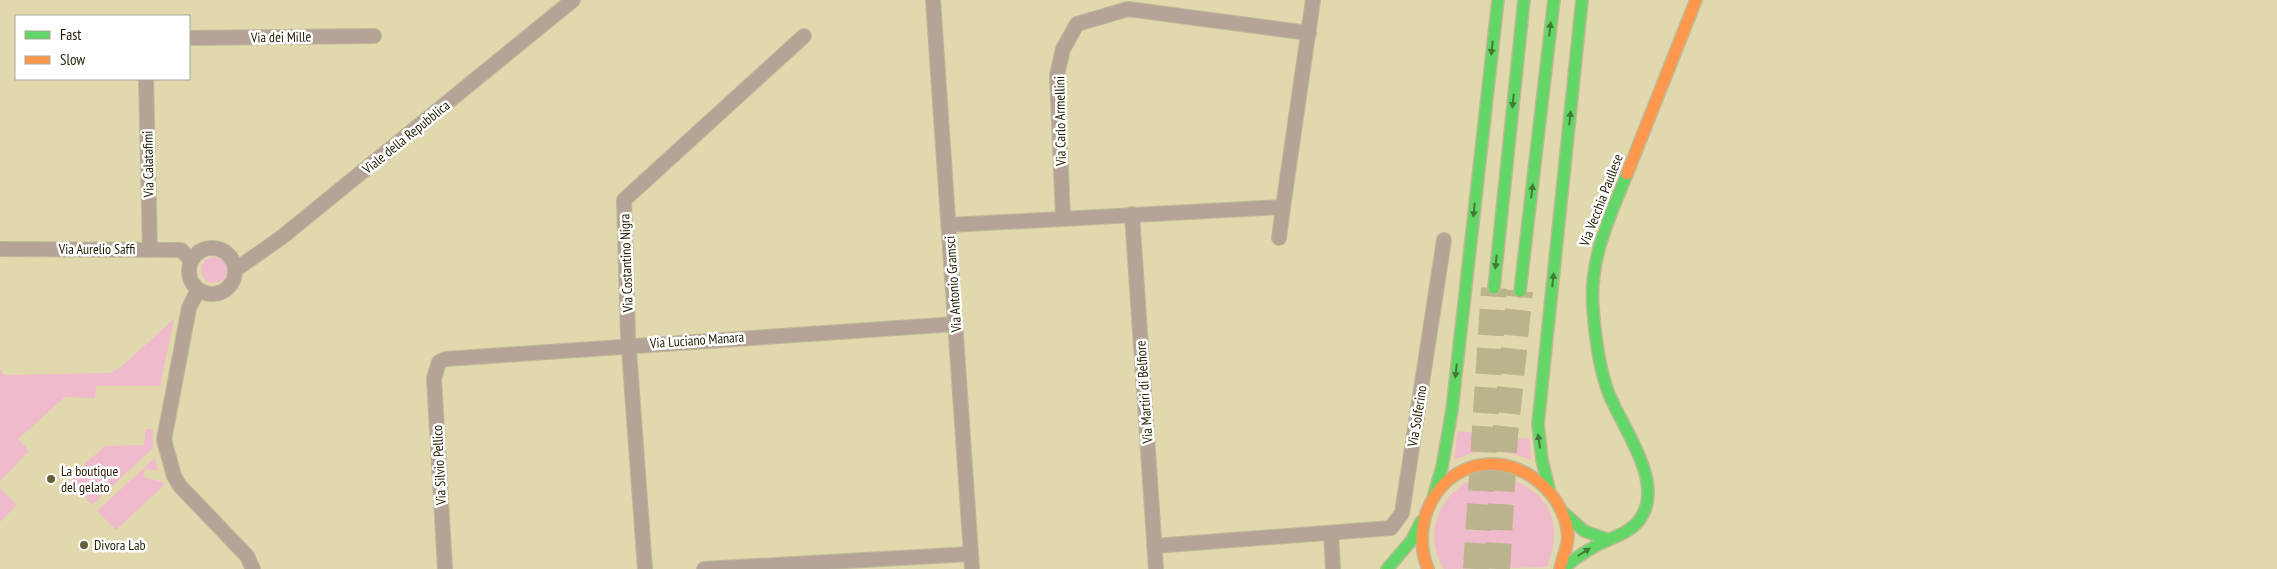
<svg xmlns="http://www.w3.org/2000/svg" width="2277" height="569" viewBox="0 0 2277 569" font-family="'PT Sans Narrow',sans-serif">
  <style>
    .green { fill: #efbacb }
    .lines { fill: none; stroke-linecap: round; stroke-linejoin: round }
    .highway-tunnel { stroke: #bbb38b; stroke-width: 26; stroke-dasharray: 26 13; stroke-linecap: butt }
    .street-casing { stroke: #beb896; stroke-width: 16 }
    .fast-casing { stroke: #beb896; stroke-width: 14 }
    .slow-casing { stroke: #beb896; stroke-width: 14 }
    .street { stroke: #b5a398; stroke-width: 14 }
    .fast { stroke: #63d668; stroke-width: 11 }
    .slow { stroke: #ff974d; stroke-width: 11 }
    .oneway { fill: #437a34 }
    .poi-dot { fill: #665e3d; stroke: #fff; stroke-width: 2 }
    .labels { text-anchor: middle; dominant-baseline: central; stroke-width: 5; stroke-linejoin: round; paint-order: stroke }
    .street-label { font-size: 14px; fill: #231d00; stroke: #fff }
    .poi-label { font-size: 14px; fill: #231d00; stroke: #fff; text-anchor: start }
  </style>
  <rect width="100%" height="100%" fill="#e1d8ae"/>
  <g class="green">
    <circle cx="214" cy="270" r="13"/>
    <path d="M174,319L160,386H96L95,398L65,397L18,439L29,451L0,481V369L5,375L110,373L121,367Z"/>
    <path d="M146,429H153V448L92,505L71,482L75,473L105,446L144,445Z"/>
    <path d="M1458,431L1529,439L1531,460C1511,452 1494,449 1473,453C1467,454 1461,458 1454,459Z"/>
    <path d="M155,458L158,471L145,469L143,477L162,482L164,485L116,530L97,511Z"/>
    <path d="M1502,476C1548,490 1565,521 1547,567L1444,569C1426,541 1434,505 1461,486C1473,477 1487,477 1502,476Z"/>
    <path d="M0,488L17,505L0,522Z"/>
  </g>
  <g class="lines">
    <g class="highway-tunnel">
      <path d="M1476,569L1494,288"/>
      <path d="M1497,569L1505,436L1520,291"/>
    </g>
    <defs>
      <g id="street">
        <path d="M933,0L972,569"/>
        <path d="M189,38L374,36"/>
        <path d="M146,79L150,250"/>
        <path d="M1132,214L1156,569"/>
        <path d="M1063,218L1057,75L1063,49L1077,24L1128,9L1309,33"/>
        <path d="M949,225L1283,207L1313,0"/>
        <path d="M1279,238L1283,207"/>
        <circle cx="212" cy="271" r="23"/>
        <path d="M0,249L181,250L191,260"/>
        <path d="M235,270L282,237L573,0"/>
        <path d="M198,290L189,308L164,440L174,476L180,486L247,556L253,569"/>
        <path d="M1331,533L1333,569"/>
        <path d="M1154,546L1391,528L1402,513L1444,240"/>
        <path d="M445,569L434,378L439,362L446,359L956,324"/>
        <path d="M645,569L628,336L624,200L804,36"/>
        <path d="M704,569L971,554"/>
      </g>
      <g id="fast">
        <path d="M1494,288L1524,0"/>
        <path d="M1520,291L1554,0"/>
        <path d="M1549,489L1542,460L1538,424L1582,0"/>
        <path d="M1433,498L1442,467L1452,410L1498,0"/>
        <path d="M1563,512L1584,531L1607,539"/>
        <path d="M1387,569L1411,541L1421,522"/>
        <path d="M1563,569C1572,561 1582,553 1594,547C1611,537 1633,534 1643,514C1662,479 1622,427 1609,394C1599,368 1595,336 1593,308C1589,260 1609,218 1627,174"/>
      </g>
      <g id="slow">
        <path d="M1627,174L1696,0"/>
        <path d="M1428,569C1412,531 1429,483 1469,468C1514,451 1565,490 1568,536C1568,546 1562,559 1560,569"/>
      </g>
    </defs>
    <use href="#street" class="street-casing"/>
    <use href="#fast" class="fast-casing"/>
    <use href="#slow" class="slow-casing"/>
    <use href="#street" class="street"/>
    <use href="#fast" class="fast"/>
    <use href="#slow" class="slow"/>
  </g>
  <defs><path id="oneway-solid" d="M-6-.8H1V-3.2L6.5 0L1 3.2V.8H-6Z" transform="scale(1.25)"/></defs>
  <g class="oneway">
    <use href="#oneway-solid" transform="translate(1550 29) rotate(-83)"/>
    <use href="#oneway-solid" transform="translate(1492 48) rotate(96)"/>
    <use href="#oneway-solid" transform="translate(1513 101) rotate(96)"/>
    <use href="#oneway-solid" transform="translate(1570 118) rotate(-84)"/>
    <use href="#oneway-solid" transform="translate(1532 191) rotate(-83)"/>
    <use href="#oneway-solid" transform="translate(1474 210) rotate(96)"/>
    <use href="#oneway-solid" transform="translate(1496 262) rotate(96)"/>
    <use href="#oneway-solid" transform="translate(1553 280) rotate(-84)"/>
    <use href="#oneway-solid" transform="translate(1456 371) rotate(96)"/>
    <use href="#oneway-solid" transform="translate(1539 441) rotate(-98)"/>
    <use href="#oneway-solid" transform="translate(1584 552) rotate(-32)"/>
  </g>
  <g class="poi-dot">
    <circle cx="51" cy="479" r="5"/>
    <circle cx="84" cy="545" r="5"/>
  </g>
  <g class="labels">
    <g class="street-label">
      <text transform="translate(281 37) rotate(-1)">Via dei Mille</text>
      <text transform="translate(1060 121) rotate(-91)">Via Carlo Armellini</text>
      <text transform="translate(406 137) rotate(-39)">Viale della Repubblica</text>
      <text transform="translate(148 164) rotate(-91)">Via Calatafimi</text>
      <text transform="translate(1601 200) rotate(-69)">Via Vecchia Paullese</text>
      <text x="97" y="249">Via Aurelio Saffi</text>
      <text transform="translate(626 263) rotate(-92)">Via Costantino Nigra</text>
      <text transform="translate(953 284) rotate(-94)">Via Antonio Gramsci</text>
      <text transform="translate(697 340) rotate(-4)">Via Luciano Manara</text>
      <text transform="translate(1144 392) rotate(-94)">Via Martiri di Belfiore</text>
      <text transform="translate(1417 416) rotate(-81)">Via Solferino</text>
      <text transform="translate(439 465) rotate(-93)">Via Silvio Pellico</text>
    </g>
    <g class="poi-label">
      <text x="61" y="471">La boutique<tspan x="61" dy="16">del gelato</tspan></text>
      <text x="94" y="545">Divora Lab</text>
    </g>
  </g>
  <rect x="15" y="15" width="175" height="65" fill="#ffffff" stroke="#a7a599"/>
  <rect x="25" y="31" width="25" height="8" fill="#63d668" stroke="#a7a599"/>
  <text x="60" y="40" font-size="15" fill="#231d00">Fast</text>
  <rect x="25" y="56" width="25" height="8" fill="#ff974d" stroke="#a7a599"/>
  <text x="60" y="65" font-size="15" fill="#231d00">Slow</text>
</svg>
